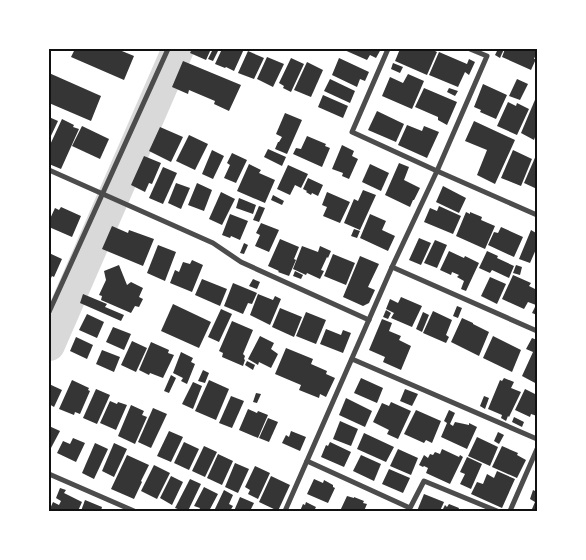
<svg xmlns="http://www.w3.org/2000/svg" width="586" height="560" viewBox="0 0 586 560" font-family="'Times New Roman',serif">
  <style>
    .lines { fill: none; stroke-linecap: round; stroke-linejoin: round }
    .river { stroke: #d9d9d9; stroke-width: 32 }
    .building { fill: #353535 }
    .minor { stroke: #4c4c4c; stroke-width: 5 }
    .neatline { fill: none; stroke: #111; stroke-width: 2 }
  </style>
  <rect width="100%" height="100%" fill="#fff"/>
  <g class="lines">
    <path class="river" d="M49,345L178,49"/>
  </g>
  <g class="building">
    <path d="M75,49L83,50L84,49H117L134,56L124,80L71,57Z"/>
    <path d="M192,49H211L206,60L190,53Z"/>
    <path d="M213,49H219L213,61L208,59Z"/>
    <path d="M222,49H244L234,71L226,67L225,68L215,64Z"/>
    <path d="M342,49H381L376,58L370,55L367,60Z"/>
    <path d="M400,49H431L437,52L427,75L395,61Z"/>
    <path d="M498,49H504L500,58L495,55Z"/>
    <path d="M505,49H537V52L534,59H536L531,70L502,57Z"/>
    <path d="M248,51L264,58L254,79L238,73Z"/>
    <path d="M439,52L467,64L469,59L475,62L469,75L465,72L458,87L429,75Z"/>
    <path d="M267,57L284,64L273,87L257,79Z"/>
    <path d="M291,58L304,64L291,92L283,88L284,86L279,83Z"/>
    <path d="M339,58L369,72L365,81L360,79L357,87L332,75Z"/>
    <path d="M183,61L241,85L229,111L214,104L215,101L189,90L188,94L172,87Z"/>
    <path d="M307,62L323,70L311,97L294,90Z"/>
    <path d="M393,63L403,67L400,73L391,69Z"/>
    <path d="M49,73L101,96L91,121L49,103Z"/>
    <path d="M408,74L424,81L412,109L382,96L390,77L403,83Z"/>
    <path d="M330,79L355,91L350,103L324,91Z"/>
    <path d="M517,79L528,84L520,100L509,96Z"/>
    <path d="M483,84L507,95L496,119L480,112L481,110L474,107Z"/>
    <path d="M424,88L457,102L447,125L438,120V117L415,107Z"/>
    <path d="M449,88L458,91L455,96L447,92Z"/>
    <path d="M323,95L348,106L343,118L318,107Z"/>
    <path d="M537,95V132L534,140L521,133Z"/>
    <path d="M508,102L516,106L517,103L529,109L517,135L497,126Z"/>
    <path d="M377,111L404,124L396,142L368,130Z"/>
    <path d="M285,113L302,120L287,154L275,149L278,142H279L282,137L276,134Z"/>
    <path d="M49,117L58,121L49,140Z"/>
    <path d="M62,119L74,125L73,127L79,129L61,169L49,164V147Z"/>
    <path d="M474,121L515,140L495,184L477,175L487,150L465,141Z"/>
    <path d="M407,125L422,131L424,126L439,132L427,158L398,145Z"/>
    <path d="M82,126L109,139L100,159L72,146Z"/>
    <path d="M160,127L183,137L171,162L149,151Z"/>
    <path d="M189,135L208,144L195,170L176,161Z"/>
    <path d="M307,136L326,144L325,146L330,148L322,167L293,154L296,148L301,149Z"/>
    <path d="M342,145L354,151L352,156L358,159L349,179L342,176L343,173L332,169Z"/>
    <path d="M268,149L286,157L282,166L264,157Z"/>
    <path d="M212,150L224,156L213,179L202,174Z"/>
    <path d="M513,150L532,159L521,186L501,178Z"/>
    <path d="M232,153L247,160L236,183L224,178L230,165L227,163Z"/>
    <path d="M537,153V189L524,183Z"/>
    <path d="M144,156L161,163L152,184L149,183L145,192L131,185Z"/>
    <path d="M399,163L409,167L404,180L420,188L414,200H413L410,207L385,195Z"/>
    <path d="M249,164L261,170L259,173L275,180L265,203L237,191Z"/>
    <path d="M370,164L389,173L381,191L362,182Z"/>
    <path d="M288,165L308,174L301,188L295,185L290,195L277,189Z"/>
    <path d="M163,167L177,173L163,204L149,198Z"/>
    <path d="M308,178L323,185L318,196L312,193L311,195L306,192L307,191L303,189Z"/>
    <path d="M176,183L190,188L181,209L168,203Z"/>
    <path d="M197,183L212,190L204,211L188,205Z"/>
    <path d="M443,186L466,198L459,213L436,202Z"/>
    <path d="M363,190L376,195L360,230L344,223L354,199L358,201Z"/>
    <path d="M221,192L235,199L222,225L209,219Z"/>
    <path d="M327,192L350,202L340,223L323,216L327,207L322,205Z"/>
    <path d="M273,195L284,201L282,205L271,200Z"/>
    <path d="M239,198L256,205L253,214L236,208Z"/>
    <path d="M259,206L265,208L259,222L253,220Z"/>
    <path d="M439,206L461,216L453,234L424,222L430,208L437,211Z"/>
    <path d="M61,207L81,216L72,237L49,227V221L55,208L59,210Z"/>
    <path d="M466,212L470,214V212L482,217L481,220L495,226L485,249L456,236Z"/>
    <path d="M230,214L248,221L240,240L231,236L230,238L222,235Z"/>
    <path d="M370,214L386,221L382,230L395,236L388,251L360,238Z"/>
    <path d="M261,223L279,230L269,252L255,246L260,235L256,233Z"/>
    <path d="M112,226L128,233L129,230L154,239L143,266L102,249Z"/>
    <path d="M501,227L523,237L514,257L488,245L494,232L498,233Z"/>
    <path d="M354,229L360,231L357,238L351,236Z"/>
    <path d="M531,230L536,233V235H537V247L530,263L519,259Z"/>
    <path d="M419,238L431,243L421,265L409,260Z"/>
    <path d="M280,239L299,247L294,259L296,260L289,276L278,272L279,271L268,266Z"/>
    <path d="M435,240L447,245L437,268L424,263Z"/>
    <path d="M244,243L248,245L244,254L240,253Z"/>
    <path d="M158,245L176,252L165,281L147,273Z"/>
    <path d="M302,246L318,252L320,246L331,251L328,258L327,257L321,270L324,271L320,279L307,273L306,275L293,269Z"/>
    <path d="M449,251L464,258L465,256L479,263L466,291L461,289L464,281L457,277L459,275L452,272L451,275L440,270Z"/>
    <path d="M487,251L498,256L497,258L514,266L509,278L492,270L490,273L479,268Z"/>
    <path d="M49,253L62,259L54,277L52,276L51,278L49,277Z"/>
    <path d="M333,254L355,263L346,285L324,276Z"/>
    <path d="M360,256L379,264L368,287L375,290L369,303L363,306L343,297Z"/>
    <path d="M192,260L203,265L192,292L170,283L175,270L179,272L183,262L190,264Z"/>
    <path d="M119,265L127,285L131,282L143,288L139,297L143,299L139,307L135,306L131,313L101,300L102,296L99,295L106,280L104,271Z"/>
    <path d="M516,265L522,267L520,275L513,273Z"/>
    <path d="M295,271L303,275L301,279L293,276Z"/>
    <path d="M513,275L531,283L529,286L537,290V315L532,313L536,305L528,302L524,309L502,299Z"/>
    <path d="M490,277L506,284L497,304L481,296Z"/>
    <path d="M202,279L227,289L220,306L195,295Z"/>
    <path d="M253,279L260,282L257,289L249,286Z"/>
    <path d="M233,283L257,293L252,304L248,303L243,314L224,306Z"/>
    <path d="M83,294L107,304L105,307L124,315L121,321L80,303Z"/>
    <path d="M258,294L273,300L275,296L281,299L270,325L250,315Z"/>
    <path d="M401,297L422,306L412,327L391,318L394,313L386,309L390,299L398,303Z"/>
    <path d="M173,304L211,322L199,348L161,331Z"/>
    <path d="M457,306L462,308L458,318L453,316Z"/>
    <path d="M280,308L302,317L294,337L272,327Z"/>
    <path d="M221,309L232,314L219,342L208,337Z"/>
    <path d="M386,310L391,313L388,319L383,317Z"/>
    <path d="M433,311L452,320L446,335L449,337L446,343L423,333Z"/>
    <path d="M306,312L326,320L316,344L296,336Z"/>
    <path d="M423,312L429,315L422,332L416,329Z"/>
    <path d="M87,314L104,322L97,338L79,330Z"/>
    <path d="M462,318L473,323V324L489,332L479,356L451,342Z"/>
    <path d="M382,319L392,323L389,331L401,336L399,340L411,346L401,370L383,362L385,357L369,350Z"/>
    <path d="M232,321L253,330L243,354L245,356L244,359L245,360L243,366L222,357L223,353L219,351Z"/>
    <path d="M113,327L131,334L124,350L106,342Z"/>
    <path d="M326,329L341,335L343,330L351,333L343,353L320,344Z"/>
    <path d="M260,336L274,343L271,349L278,354L271,368L259,362L258,365L248,359Z"/>
    <path d="M493,336L521,350L512,372L483,358Z"/>
    <path d="M76,337L93,345L87,359L70,351Z"/>
    <path d="M532,338L537,340V345L535,350L537,351V384L522,376L533,352L526,349Z"/>
    <path d="M132,341L147,348L136,372L121,365Z"/>
    <path d="M151,342L169,350L168,353L174,355L163,378L150,373L149,375L139,370Z"/>
    <path d="M286,348L313,359L311,364L327,371L326,374L335,378L326,397L320,394L319,398L299,390L301,385L275,374Z"/>
    <path d="M102,350L120,357L114,372L96,364Z"/>
    <path d="M181,352L193,358L191,362L195,364L187,384L181,381L183,378L173,373Z"/>
    <path d="M247,361L255,365L253,370L245,365Z"/>
    <path d="M203,370L209,373L205,383L198,381Z"/>
    <path d="M171,375L176,378L169,393L164,391Z"/>
    <path d="M361,378L383,388L377,403L354,393Z"/>
    <path d="M504,378L514,382L511,388L521,392L509,417L508,416L506,421L501,418L502,415L488,409L500,380L502,381Z"/>
    <path d="M72,380L89,388L88,390L90,391L80,414L75,412L74,415L59,409Z"/>
    <path d="M209,380L229,389L216,420L195,411Z"/>
    <path d="M193,382L202,386L193,409L182,404Z"/>
    <path d="M49,384L62,390L54,407L49,404Z"/>
    <path d="M96,389L110,395L97,424L83,418Z"/>
    <path d="M405,389L418,394L412,406L400,401Z"/>
    <path d="M525,389L537,395V416L531,414L530,417L515,410Z"/>
    <path d="M256,393L261,394L257,403L253,402Z"/>
    <path d="M231,396L244,401L232,428L219,423Z"/>
    <path d="M484,396L489,398L485,409L480,406Z"/>
    <path d="M346,398L372,411L365,427L339,415Z"/>
    <path d="M110,401L117,404L118,402L127,405L116,430L100,423Z"/>
    <path d="M391,402L411,411L398,439L387,434L389,430L373,422L382,403L389,406Z"/>
    <path d="M131,405L144,411L142,415L147,417L135,444L118,436Z"/>
    <path d="M153,408L167,414L151,448L138,442Z"/>
    <path d="M248,409L257,413L258,411L268,415L258,438L239,430Z"/>
    <path d="M416,410L441,421L432,443L426,440L424,443L404,434Z"/>
    <path d="M449,410L455,413L450,424L453,426L455,422L469,425V423L477,427L467,449L441,437L447,423L444,421Z"/>
    <path d="M514,417L524,422L522,427L512,422Z"/>
    <path d="M268,418L278,422L269,442L259,438Z"/>
    <path d="M340,421L358,429L351,446L333,439Z"/>
    <path d="M49,426L60,431L51,448L49,447Z"/>
    <path d="M169,431L183,437L171,462L157,456Z"/>
    <path d="M291,431L306,437L300,451L282,443L286,435L289,437Z"/>
    <path d="M498,432L504,435L499,444L494,441Z"/>
    <path d="M364,433L394,447L386,462L357,449Z"/>
    <path d="M477,437L498,447L490,466L468,456Z"/>
    <path d="M73,438L85,443L76,462L57,453L63,441L70,444Z"/>
    <path d="M184,442L199,449L189,470L174,463Z"/>
    <path d="M330,442L351,452L344,467L321,457L326,445L328,446Z"/>
    <path d="M95,443L108,449L94,479L82,473Z"/>
    <path d="M114,443L127,449L114,477L102,471Z"/>
    <path d="M204,446L217,452L205,477L192,471Z"/>
    <path d="M502,446L518,453L517,455L526,460L517,478L492,467Z"/>
    <path d="M398,449L418,458L411,475L390,466Z"/>
    <path d="M442,449L459,457L460,455L463,457L450,484L426,473L428,468L424,466L423,467L419,465L424,455L428,458L430,454L433,455L435,452L440,454Z"/>
    <path d="M218,454L233,461L222,485L207,478Z"/>
    <path d="M127,455L149,465L141,481L142,482L134,499L111,489Z"/>
    <path d="M361,455L381,464L374,481L353,471Z"/>
    <path d="M467,457L482,464L471,489L460,484L465,474L460,472Z"/>
    <path d="M235,463L249,469L238,493L225,487Z"/>
    <path d="M154,465L170,473L157,499L141,491Z"/>
    <path d="M255,466L270,473L258,499L248,494L250,490L245,487Z"/>
    <path d="M389,469L410,478L403,493L382,484Z"/>
    <path d="M497,471L515,479L502,508L471,494L477,482L483,484L487,474L494,478Z"/>
    <path d="M171,476L183,482L172,505L160,498Z"/>
    <path d="M271,476L290,485L278,511L259,502Z"/>
    <path d="M190,479L201,484L188,511H183L175,508Z"/>
    <path d="M314,479L323,483L324,480L333,485V487L335,488L328,503L307,494Z"/>
    <path d="M204,487L218,494L209,511H200L199,510L200,508L194,506Z"/>
    <path d="M60,488L66,490L64,493L82,502L78,511H49L53,502L59,505L61,501L56,498Z"/>
    <path d="M224,490L233,495L229,504L233,506L230,511H214Z"/>
    <path d="M533,490L537,492V511L532,509L535,502L530,499Z"/>
    <path d="M424,494L444,502L440,511H417Z"/>
    <path d="M347,496L354,498V497L364,501L363,503L367,504L364,511H340Z"/>
    <path d="M240,497L254,503L250,511H234Z"/>
    <path d="M85,500L102,507L101,511H81Z"/>
    <path d="M306,502L316,507L315,509L321,511H300L303,504L305,505Z"/>
    <path d="M449,504L459,508L458,511H442L445,505L447,507Z"/>
  </g>
  <g class="lines">
    <g class="minor">
      <path d="M388,49L352,132L437,171L537,215"/>
      <path d="M49,170L213,243L241,262L369,320"/>
      <path d="M392,267L537,331"/>
      <path d="M49,312L168,49"/>
      <path d="M352,359L537,439"/>
      <path d="M307,461L410,508L424,481L497,511"/>
      <path d="M49,474L134,511"/>
      <path d="M285,511L392,267L437,171L487,56L470,49"/>
      <path d="M510,511L537,449"/>
    </g>
  </g>
  <rect width="586" height="560" fill="none" stroke="#ffffff" stroke-width="100"/>
  <rect x="50" y="50" width="486" height="460" class="neatline"/>
</svg>
